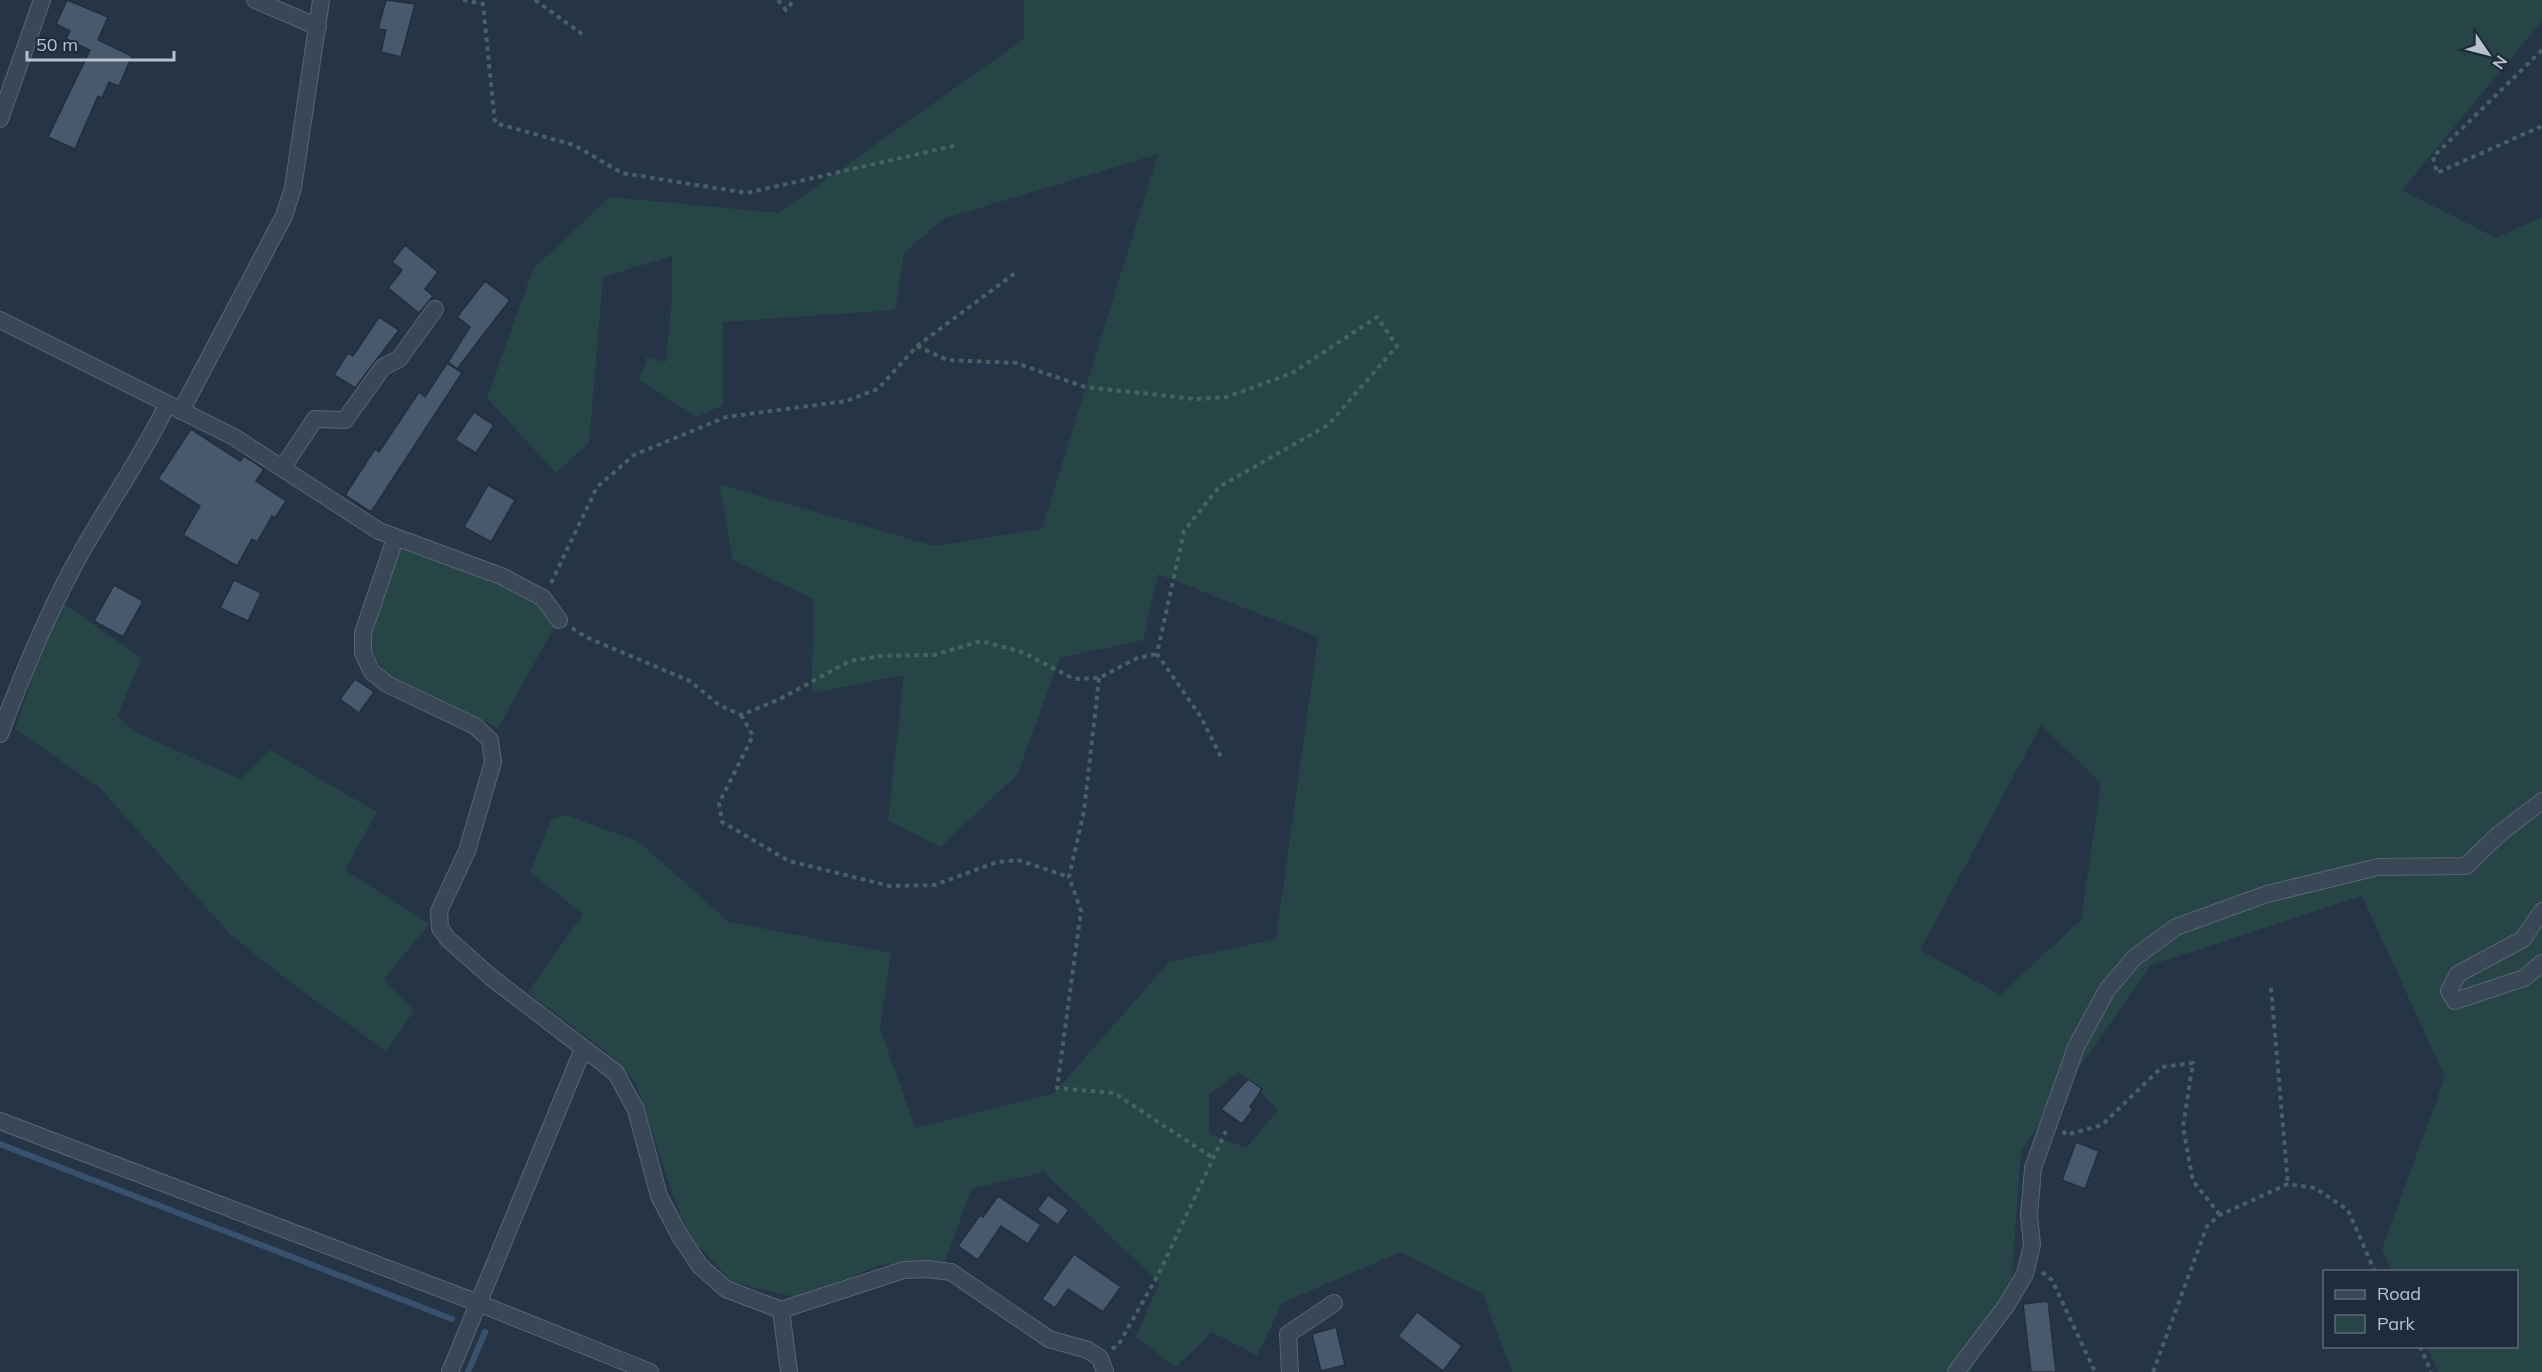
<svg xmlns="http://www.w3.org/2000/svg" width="2542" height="1372" viewBox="0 0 2542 1372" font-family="Mulish,sans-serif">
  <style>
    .green { fill: #274547; fill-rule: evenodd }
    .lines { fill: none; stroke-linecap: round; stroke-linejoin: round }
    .stream { stroke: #38516e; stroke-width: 6 }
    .building { fill: #49596d; stroke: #212e3d; stroke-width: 1.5 }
    .minor-casing { stroke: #596573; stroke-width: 18 }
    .path { stroke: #466263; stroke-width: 4; stroke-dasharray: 4.5 4.5; stroke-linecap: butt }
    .minor { stroke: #3a4756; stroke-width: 16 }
  </style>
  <rect width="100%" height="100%" fill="#253546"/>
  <g class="green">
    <path d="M1024,0H2542V21L2402,190L2496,238L2542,217V1372H2438L2427,1347L2516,1346V1272L2392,1271L2382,1249L2445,1077L2362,896L2151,965L2021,1151L2012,1276L1971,1372H1512L1483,1294L1401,1252L1282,1303L1257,1356L1212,1332L1176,1367L1136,1337L1159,1283L1044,1172L971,1189L945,1262L880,1265L798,1298L732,1282L690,1237L672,1192L636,1083L609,1054L528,992L583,914L530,872L551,820L565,815L638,841L729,922L891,953L880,1028L915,1128L1054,1093L1169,962L1276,939L1318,637L1158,574L1143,640L1060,658L1017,775L940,847L888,820L904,675L812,693L813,599L733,560L719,484L934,546L1042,529L1158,154L943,219L904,253L895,310L723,322V405L697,417L639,380L647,357L666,362L672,298V256L603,277L589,443L556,473L487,398L533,269L610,197L779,213L1024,39ZM2041,725L2101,783L2081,920L2000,995L1920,950ZM1239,1072L1278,1110L1246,1148L1209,1134V1094Z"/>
    <path d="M400,546L533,599L555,626L498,728L387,674L368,647Z"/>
    <path d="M64,604L142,658L117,716L133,731L240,779L270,750L377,812L345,870L429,924L384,979L414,1011L386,1051L294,985L230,934L99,787L15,729L42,650Z"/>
  </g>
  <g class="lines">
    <g class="stream">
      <path d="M0,1144L452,1319"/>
      <path d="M468,1372L485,1332"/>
    </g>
  </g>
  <g class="building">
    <path d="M67,0L108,17L98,40L132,56L119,86L109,82L102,98L98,96L75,149L48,137L90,50L66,39L70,31L56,24Z"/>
    <path d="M386,0L415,4L401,57L381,52L386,30L378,29Z"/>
    <path d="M405,245L438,272L425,289L433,296L419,313L388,288L402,270L392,262Z"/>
    <path d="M485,281L510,300L457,369L448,362L470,327L457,317Z"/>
    <path d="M379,317L399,330L355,388L334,375L348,353L353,356Z"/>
    <path d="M447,363L462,373L371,512L345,495L375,449L379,452L419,392L425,397Z"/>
    <path d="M474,412L494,425L476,453L455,440Z"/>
    <path d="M191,429L240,461L244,456L264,469L256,481L286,501L275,518L272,516L257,542L252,539L237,566L183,535L200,506L158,479Z"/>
    <path d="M488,485L515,500L491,542L464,527Z"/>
    <path d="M234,580L261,593L248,621L220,608Z"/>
    <path d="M114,585L143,601L123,637L94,621Z"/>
    <path d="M355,679L374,692L359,713L340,699Z"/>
    <path d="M1248,1079L1262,1089L1250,1107L1253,1109L1242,1124L1221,1109Z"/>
    <path d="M2076,1142L2099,1151L2085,1189L2062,1180Z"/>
    <path d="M1048,1195L1069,1210L1058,1225L1037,1210Z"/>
    <path d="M998,1196L1041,1225L1028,1244L1001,1226L978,1260L958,1246L980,1215L983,1217Z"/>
    <path d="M1074,1254L1121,1287L1103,1312L1068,1289L1055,1308L1042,1299Z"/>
    <path d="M2048,1301L2056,1372H2031L2023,1304Z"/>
    <path d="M1417,1312L1462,1346L1443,1371L1398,1336Z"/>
    <path d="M1336,1327L1345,1365L1321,1371L1312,1334Z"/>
  </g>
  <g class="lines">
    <defs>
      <g id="minor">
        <path d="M255,0L318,27"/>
        <path d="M0,119L42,0"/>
        <path d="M0,320L234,437L379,531L501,576L543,598L559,620"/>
        <path d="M181,411L284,216L293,188L321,0"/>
        <path d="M283,467L315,419L345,420L383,367L399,359L435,309"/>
        <path d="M395,539L363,633V653L372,672L387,684L475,726L490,740L493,762L467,851L439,911L440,928L448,939L492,978L616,1073L636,1110L659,1196L680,1236L700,1266L726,1289L781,1310L904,1270L928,1269L951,1272L1049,1339L1088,1350L1100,1358L1105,1372"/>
        <path d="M0,734C21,678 43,624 71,571C101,514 139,463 167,405"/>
        <path d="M2542,911L2523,939L2458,974L2449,991L2455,1001L2524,978L2542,963"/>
        <path d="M0,1121L478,1303L650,1372"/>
        <path d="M781,1310L789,1372"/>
        <path d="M450,1372L583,1049"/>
        <path d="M1290,1372L1288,1334L1334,1303"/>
        <path d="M1956,1372L2006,1306L2025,1274L2032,1245L2029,1215L2033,1168L2076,1047L2107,990L2134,958L2176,927L2267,894L2378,867L2466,866L2498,835L2542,801"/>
      </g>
    </defs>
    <use href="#minor" class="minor-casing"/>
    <g class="path">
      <path d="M463,0L483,4L495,123L574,145L622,173L747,193L958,145"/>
      <path d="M535,0L582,34"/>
      <path d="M778,0L786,10L794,0"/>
      <path d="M2542,50L2433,157L2437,173L2542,126"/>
      <path d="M917,346L947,360L1016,363L1085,387L1196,399L1227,397L1292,373L1377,317L1397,346L1328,425L1219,487L1184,531L1157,654L1201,717L1222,759"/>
      <path d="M551,583L597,487L634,455L726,417L846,401L878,389L917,346L1015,273"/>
      <path d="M572,628L586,637L690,681L719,705L741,715L778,700L850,661L880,656L934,655L981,641L1022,652L1074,679L1099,678L1137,658L1157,654"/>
      <path d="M1099,678L1084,811L1069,877L1081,911L1057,1088L1114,1093L1213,1158"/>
      <path d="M741,715L753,736L719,803L722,822L789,861L890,886L935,885L997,862L1018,860L1069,877"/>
      <path d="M2271,988L2288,1184"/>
      <path d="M2063,1131L2066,1135L2102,1125L2162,1067L2193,1063L2183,1127L2193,1181L2220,1215"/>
      <path d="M2042,1272L2052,1280L2095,1372"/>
      <path d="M2420,1346L2431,1372"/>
      <path d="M1112,1349L1119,1344L1159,1273L1226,1131"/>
      <path d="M2153,1372L2207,1226L2220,1215L2288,1184L2315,1188L2348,1210L2375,1272"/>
    </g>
    <use href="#minor" class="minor"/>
  </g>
  <rect x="2323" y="1270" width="195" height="78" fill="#1f2c3b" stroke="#5c6876" stroke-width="1.5"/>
  <rect x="2335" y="1290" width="30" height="9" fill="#3a4756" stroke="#5c6876" stroke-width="1.5"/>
  <text x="2377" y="1300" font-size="18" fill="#b8c2cf">Road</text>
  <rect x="2335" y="1315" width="30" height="18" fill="#274547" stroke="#5c6876" stroke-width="1.5"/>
  <text x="2377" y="1330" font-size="18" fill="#b8c2cf">Park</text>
  <g transform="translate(2488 54) rotate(125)" stroke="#1f2c3b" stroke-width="4.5" paint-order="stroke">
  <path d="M0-4.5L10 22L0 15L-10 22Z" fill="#b8c2cf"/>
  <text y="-9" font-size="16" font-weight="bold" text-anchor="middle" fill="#b8c2cf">N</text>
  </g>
  <path d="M27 51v9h147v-9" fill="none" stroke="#b8c2cf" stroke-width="3"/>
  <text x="36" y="51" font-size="18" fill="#b8c2cf" stroke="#1f2c3b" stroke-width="4.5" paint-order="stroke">50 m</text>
</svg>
